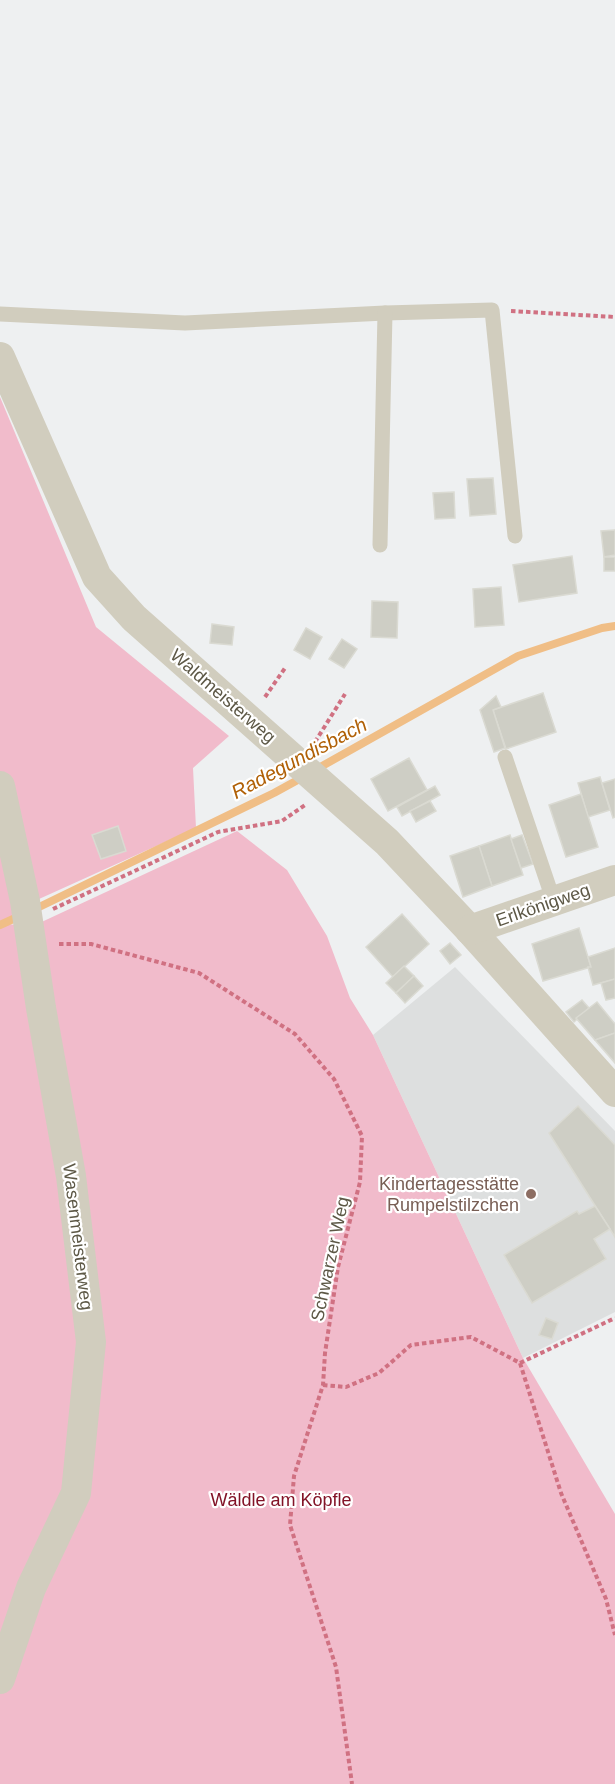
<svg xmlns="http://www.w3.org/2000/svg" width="615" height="1784" viewBox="0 0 615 1784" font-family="Arial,sans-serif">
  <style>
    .education { fill: #dddfdf }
    .green { fill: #f1bbcb }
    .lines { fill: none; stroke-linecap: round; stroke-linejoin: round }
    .stream { stroke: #f0be86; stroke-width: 8 }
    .building { fill: #cecec5; stroke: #dadad2; stroke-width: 1.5 }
    .path { stroke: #d07182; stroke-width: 4; stroke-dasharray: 4.5 3; stroke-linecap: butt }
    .service { stroke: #d1cdbe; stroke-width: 15 }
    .minor { stroke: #d1cdbe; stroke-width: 30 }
    .education-dot { fill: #8d6e63; stroke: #fff; stroke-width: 2 }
    .labels { text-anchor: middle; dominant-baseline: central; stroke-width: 4.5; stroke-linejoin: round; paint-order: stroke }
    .street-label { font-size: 18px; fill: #5d5846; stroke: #fff }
    .education-label { font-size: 18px; fill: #785e54; stroke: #fff; text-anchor: end }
    .park-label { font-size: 18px; fill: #821327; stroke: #fff }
    .water-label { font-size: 20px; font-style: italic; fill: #b06006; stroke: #fff }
  </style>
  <rect width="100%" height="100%" fill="#eef0f1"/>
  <path class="education" d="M455,967L615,1131V1312L523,1358L373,1035Z"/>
  <path class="green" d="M0,397L96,627L229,736L193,768L196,828L28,904L5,924L33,926L237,831L287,870L327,936L350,998L373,1035L523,1358L615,1514V1784H0Z"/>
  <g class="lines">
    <g class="stream">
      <path d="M315,770L518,656L602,628L615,626"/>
      <path d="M33,910L274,793L305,776"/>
      <path d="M0,925L22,915"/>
    </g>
  </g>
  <g class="building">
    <path d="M493,478L496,514L470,516L467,479Z"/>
    <path d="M454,492L455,518L435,519L433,493Z"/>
    <path d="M615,530V555L604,557L601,531Z"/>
    <path d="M572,556L577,593L519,602L513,565Z"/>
    <rect x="604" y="557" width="11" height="14"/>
    <path d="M501,587L504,625L475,627L473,589Z"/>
    <path d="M372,601L398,602L397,638L371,637Z"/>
    <path d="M212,624L234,627L232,645L210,643Z"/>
    <path d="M306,628L322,637L310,659L294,650Z"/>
    <path d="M342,639L357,649L344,668L329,659Z"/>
    <path d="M543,693L556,732L506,749L493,710Z"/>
    <path d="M496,696L501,707L493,710L505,748L494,752L480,710Z"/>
    <path d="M409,758L427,790L388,811L371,779Z"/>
    <path d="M600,777L610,810L588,817L578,783Z"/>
    <path d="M615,779V817L613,818L602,783Z"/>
    <path d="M435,786L440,795L402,816L397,807Z"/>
    <path d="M581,794L598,847L566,857L549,805Z"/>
    <path d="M430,801L436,811L416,822L410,811Z"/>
    <path d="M118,826L126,851L101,859L92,835Z"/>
    <path d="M510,835L523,875L492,886L479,846Z"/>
    <path d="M522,835L533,864L521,868L511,839Z"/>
    <path d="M479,846L492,886L463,897L450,856Z"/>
    <path d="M402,914L429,944L393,977L366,947Z"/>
    <path d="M579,928L591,967L543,981L532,944Z"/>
    <path d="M450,943L461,955L450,964L440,951Z"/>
    <path d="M615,948V979L593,985L588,967H591L588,957Z"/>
    <path d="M404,966L414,976L396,993L386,983Z"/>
    <path d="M414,976L423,986L405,1003L396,993Z"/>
    <path d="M615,979V998L606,1000L601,983Z"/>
    <path d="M582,1000L589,1008L574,1022L566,1012Z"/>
    <path d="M597,1002L615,1024V1033L595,1040L576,1018Z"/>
    <path d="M615,1033V1063L595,1040Z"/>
    <path d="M578,1106L615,1145V1237L549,1133Z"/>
    <path d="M595,1206L610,1229L594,1239L606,1259L532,1303L504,1255L577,1211L579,1214Z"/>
    <path d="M546,1318L558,1323L552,1339L539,1335Z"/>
  </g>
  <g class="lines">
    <g class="path">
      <path d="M511,311L615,317"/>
      <path d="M265,697L285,668"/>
      <path d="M315,742L345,694"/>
      <path d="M53,909L218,832L282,821L305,805"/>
      <path d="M59,944H91L199,973L295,1034L334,1079L362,1136L360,1182L338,1267L325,1353L323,1385L294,1476L290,1525L336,1667L352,1784"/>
      <path d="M520,1363L615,1318"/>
      <path d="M323,1385L346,1387L379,1373L411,1345L471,1337L520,1363L561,1493L606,1599L615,1635"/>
    </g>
    <g class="service">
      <path d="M0,314L185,323L385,313L492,310L515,536"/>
      <path d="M380,545L385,313"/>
      <path d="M505,757L554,902"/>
    </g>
    <g class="minor">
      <path d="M0,357L97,577L134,618L387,842L470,930L615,1092"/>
      <path d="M0,786L25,901L41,1008L71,1176L91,1342L76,1493L31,1588L0,1679"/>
      <path d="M470,930L615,880"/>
    </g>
  </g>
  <circle class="education-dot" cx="531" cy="1194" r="6"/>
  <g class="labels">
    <g class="street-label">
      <text transform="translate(223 696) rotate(41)">Waldmeisterweg</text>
      <text transform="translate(543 905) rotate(-19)">Erlkönigweg</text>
      <text transform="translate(78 1237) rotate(83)">Wasenmeisterweg</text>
      <text transform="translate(330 1259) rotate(-78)">Schwarzer Weg</text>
    </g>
    <g class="education-label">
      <text x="519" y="1184">Kindertagesstätte<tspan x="519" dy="21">Rumpelstilzchen</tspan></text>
    </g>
    <g class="park-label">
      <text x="281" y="1500">Wäldle am Köpfle</text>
    </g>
    <g class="water-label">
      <text transform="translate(299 758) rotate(-28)">Radegundisbach</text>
    </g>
  </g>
</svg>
